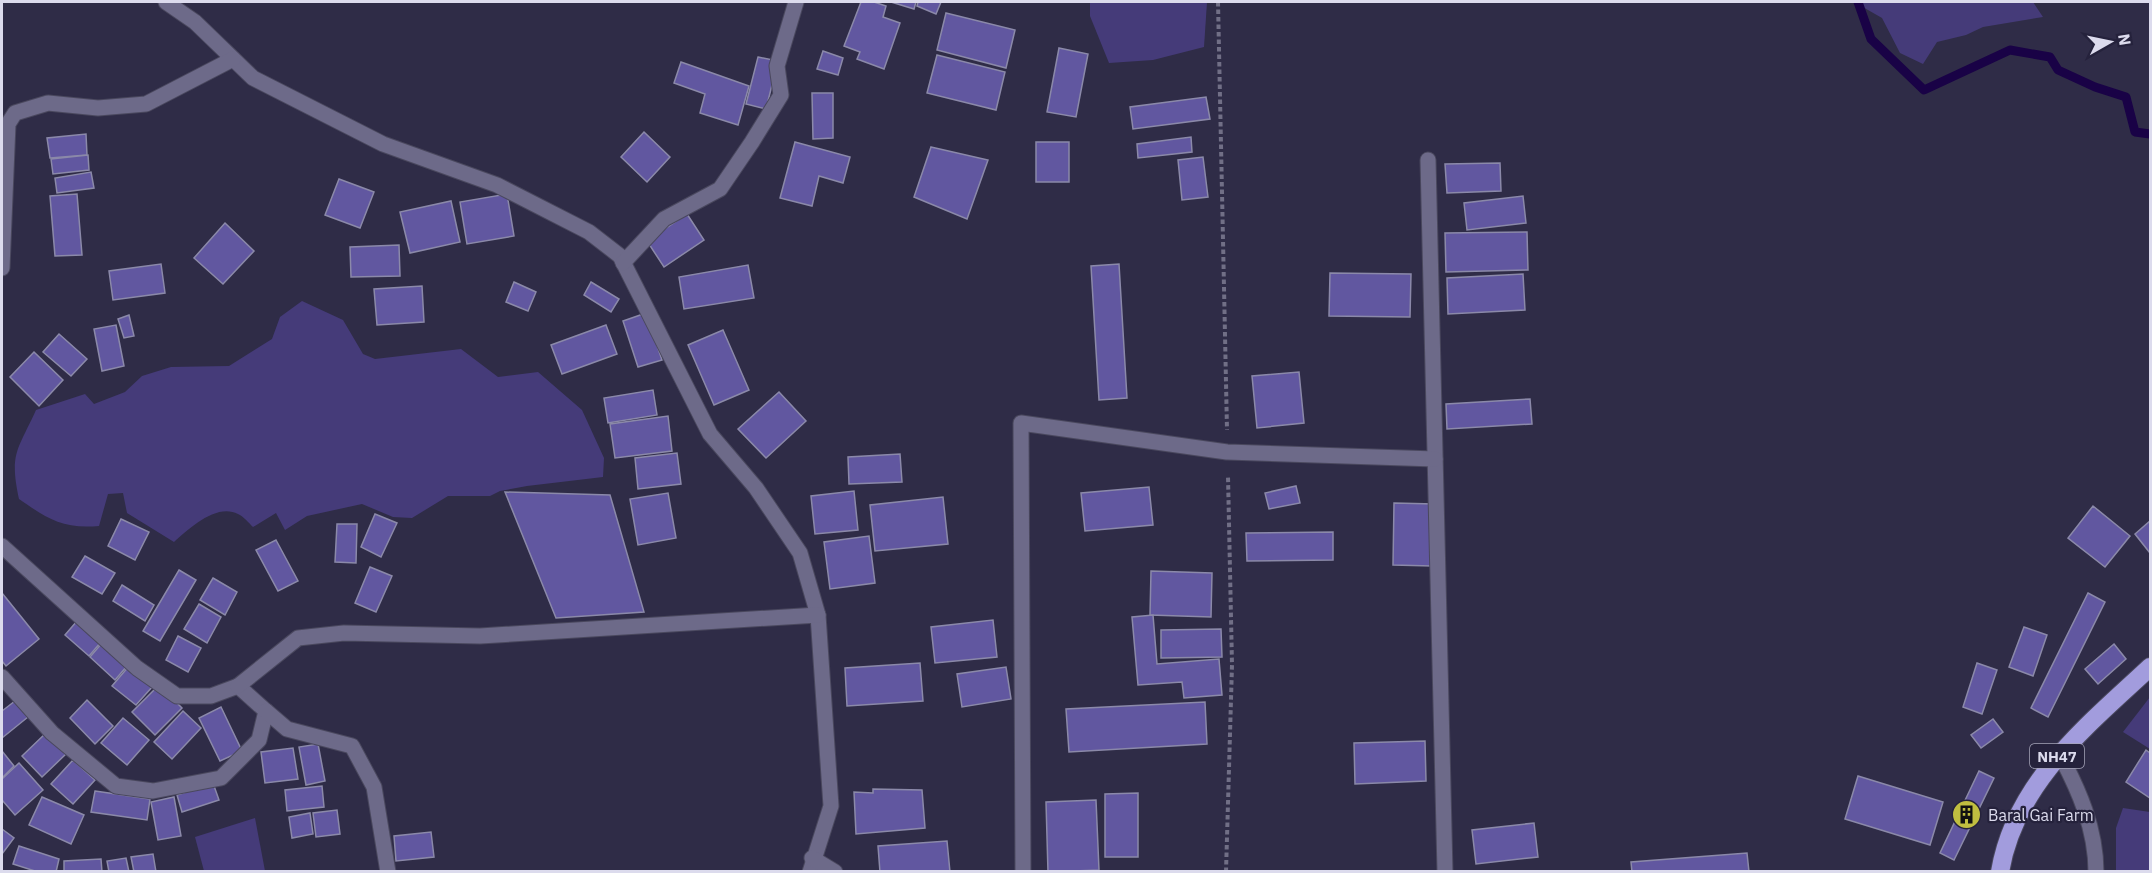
<svg xmlns="http://www.w3.org/2000/svg" width="2152" height="873" viewBox="0 0 2152 873" font-family="'IBM Plex Sans',sans-serif">
  <style>
    .green { fill: #453b79 }
    .lines { fill: none; stroke-linecap: round; stroke-linejoin: round }
    .stream { stroke: #190246; stroke-width: 9 }
    .building { fill: #6157a0; stroke: #8b89a9; stroke-width: 1.5 }
    .minor-casing { stroke: #4a485e; stroke-width: 17 }
    .highway-casing { stroke: #4a485e; stroke-width: 20 }
    .path { stroke: #716f86; stroke-width: 4; stroke-dasharray: 4.5 3; stroke-linecap: butt }
    .minor { stroke: #6d6a89; stroke-width: 15 }
    .highway { stroke: #a29cdd; stroke-width: 18 }
    .labels { text-anchor: middle; dominant-baseline: central; stroke-width: 4.5; stroke-linejoin: round; paint-order: stroke }
    .shield { fill: #25223c; stroke: #a5a4b8; stroke-width: 1.5 }
    .shield-label { font-size: 15px; font-weight: bold; fill: #dcdbed }
    .poi-label { font-size: 16px; fill: #dcdbed; stroke: #25223c; text-anchor: start }
  </style>
  <rect width="100%" height="100%" fill="#2f2c47"/>
  <g class="green">
    <path d="M1090,2H1207L1204,47L1153,60L1109,63L1090,16Z"/>
    <path d="M1854,2H2033L2043,17L1983,27L1966,35L1937,42L1923,64L1900,53L1882,18Z"/>
    <path d="M302,301L343,320L363,354L375,359L461,349L498,377L538,372L582,410L604,458L603,477L527,486L500,491L490,496H448L412,518L393,517L362,504L307,516L285,530L276,513L253,527C249,523 243,516 238,514C216,503 189,529 174,542L127,513L123,493L108,494L99,526C62,529 48,519 19,499C9,453 18,450 36,410L85,394L94,404L125,392L142,376L171,367L229,366L272,339L280,317Z"/>
    <path d="M2150,697V749L2123,732Z"/>
    <path d="M2123,808L2150,812V871H2116V828Z"/>
    <path d="M255,818L265,871H204L195,837Z"/>
  </g>
  <g class="lines">
    <path class="stream" d="M1858,2L1871,39L1924,90L2010,50L2050,57L2058,70L2095,87L2126,97L2135,132L2150,134"/>
  </g>
  <g class="building">
    <path d="M861,2H874L886,6L883,17L900,23L884,69L857,59L860,52L844,46Z"/>
    <path d="M891,2H916L914,9Z"/>
    <path d="M918,2H941L936,14L917,6Z"/>
    <path d="M946,13L1015,30L1006,68L937,50Z"/>
    <path d="M1059,48L1088,54L1076,117L1047,112Z"/>
    <path d="M823,51L843,58L838,75L817,69Z"/>
    <path d="M937,55L1005,72L996,110L927,93Z"/>
    <path d="M758,57L778,61L766,109L746,104Z"/>
    <path d="M681,62L749,86L738,125L700,113L705,94L674,83Z"/>
    <path d="M812,93H833V138L813,139Z"/>
    <path d="M1206,97L1210,119L1133,129L1130,107Z"/>
    <path d="M644,132L670,157L647,182L621,157Z"/>
    <path d="M86,134L87,155L50,158L47,138Z"/>
    <path d="M1191,137L1192,152L1138,158L1137,144Z"/>
    <path d="M795,142L850,157L843,183L819,176L812,206L780,198Z"/>
    <rect x="1036" y="142" width="33" height="40"/>
    <path d="M931,147L988,160L967,219L914,197Z"/>
    <path d="M88,155L89,170L53,174L51,159Z"/>
    <path d="M1203,157L1208,197L1182,200L1178,160Z"/>
    <path d="M1500,163L1501,191L1447,193L1445,164Z"/>
    <path d="M91,172L94,188L57,193L55,178Z"/>
    <path d="M339,179L374,192L360,228L325,215Z"/>
    <path d="M77,194L82,255L55,256L50,196Z"/>
    <path d="M507,194L514,236L467,244L460,202Z"/>
    <path d="M1523,196L1526,223L1467,230L1464,203Z"/>
    <path d="M451,201L460,242L410,253L400,212Z"/>
    <path d="M687,214L704,240L664,267L647,241Z"/>
    <path d="M225,223L254,251L223,284L194,258Z"/>
    <path d="M1527,232L1528,270L1446,272L1445,233Z"/>
    <path d="M399,245L400,276L351,277L350,247Z"/>
    <path d="M161,264L165,293L113,300L109,271Z"/>
    <path d="M1119,264L1127,398L1099,400L1091,266Z"/>
    <path d="M748,265L754,298L684,309L679,277Z"/>
    <path d="M1330,273L1411,274L1410,317L1329,316Z"/>
    <path d="M1523,274L1525,310L1448,314L1447,278Z"/>
    <path d="M514,282L536,292L528,311L506,302Z"/>
    <path d="M591,282L619,299L611,312L584,295Z"/>
    <path d="M422,286L424,322L377,325L374,289Z"/>
    <path d="M646,313L662,360L638,367L623,321Z"/>
    <path d="M129,315L134,336L124,338L118,319Z"/>
    <path d="M116,325L124,366L102,371L94,329Z"/>
    <path d="M606,325L617,354L562,374L551,345Z"/>
    <path d="M723,330L749,390L714,405L688,345Z"/>
    <path d="M59,334L87,359L71,376L43,352Z"/>
    <path d="M34,352L63,380L39,406L10,377Z"/>
    <path d="M1299,372L1304,423L1257,428L1252,376Z"/>
    <path d="M653,390L657,415L608,423L604,398Z"/>
    <path d="M779,392L806,421L766,458L738,429Z"/>
    <path d="M1530,399L1532,424L1447,429L1446,404Z"/>
    <path d="M668,416L672,451L615,458L610,424Z"/>
    <path d="M677,453L681,484L638,489L635,458Z"/>
    <path d="M900,454L902,482L849,484L848,457Z"/>
    <path d="M1296,486L1300,503L1269,509L1265,493Z"/>
    <path d="M1149,487L1153,525L1085,531L1081,493Z"/>
    <path d="M854,491L858,530L815,534L811,496Z"/>
    <path d="M505,492L610,495L644,612L556,618Z"/>
    <path d="M668,493L676,538L638,545L630,499Z"/>
    <path d="M943,497L948,544L875,551L870,505Z"/>
    <path d="M1394,503L1434,504L1432,566L1393,565Z"/>
    <path d="M2093,506L2130,536L2105,567L2068,538Z"/>
    <path d="M375,514L397,523L381,557L361,547Z"/>
    <path d="M121,519L149,532L135,560L108,546Z"/>
    <path d="M2150,521V553L2135,534Z"/>
    <path d="M337,524H357L356,563L335,562Z"/>
    <path d="M1333,532V560L1247,561L1246,533Z"/>
    <path d="M869,536L875,583L830,589L824,542Z"/>
    <path d="M276,540L298,581L278,591L256,550Z"/>
    <path d="M85,556L115,573L102,594L72,577Z"/>
    <path d="M370,567L392,576L376,612L355,603Z"/>
    <path d="M179,570L196,580L160,641L143,631Z"/>
    <path d="M1151,571L1212,573L1211,617L1150,615Z"/>
    <path d="M213,578L237,592L225,615L200,600Z"/>
    <path d="M122,585L154,605L145,621L113,601Z"/>
    <path d="M2,593L39,639L6,666L2,661Z"/>
    <path d="M2088,593L2105,602L2048,717L2031,708Z"/>
    <path d="M199,604L221,617L207,643L184,629Z"/>
    <path d="M1153,615L1157,664L1219,659L1222,695L1184,698L1182,682L1138,685L1132,617Z"/>
    <path d="M993,620L997,657L935,663L931,627Z"/>
    <path d="M77,621L101,642L89,656L65,635Z"/>
    <path d="M2024,627L2047,635L2033,676L2009,667Z"/>
    <path d="M1221,629L1222,657L1161,658V630Z"/>
    <path d="M178,636L201,648L188,672L166,660Z"/>
    <path d="M102,643L127,666L115,680L90,657Z"/>
    <path d="M2114,644L2126,659L2098,684L2085,669Z"/>
    <path d="M920,663L923,701L847,706L845,668Z"/>
    <path d="M1977,663L1997,670L1982,714L1963,707Z"/>
    <path d="M129,666L153,686L136,705L112,686Z"/>
    <path d="M1006,667L1011,699L962,707L957,674Z"/>
    <path d="M159,685L182,708L155,735L132,712Z"/>
    <path d="M87,700L113,726L95,744L70,718Z"/>
    <path d="M15,701L28,717L2,738V711Z"/>
    <path d="M1205,702L1207,744L1069,752L1066,709Z"/>
    <path d="M221,707L242,751L220,761L199,718Z"/>
    <path d="M183,711L201,728L172,759L154,742Z"/>
    <path d="M123,718L149,740L127,765L101,743Z"/>
    <path d="M1993,719L2003,732L1981,748L1971,735Z"/>
    <path d="M47,732L67,753L42,777L22,756Z"/>
    <path d="M1425,741L1426,781L1355,784L1354,743Z"/>
    <path d="M318,744L325,781L306,785L299,747Z"/>
    <path d="M293,748L298,779L265,783L261,752Z"/>
    <path d="M2146,750L2150,753V798L2126,782Z"/>
    <path d="M2,751L14,766L2,778Z"/>
    <path d="M73,760L95,780L73,804L51,784Z"/>
    <path d="M19,763L43,790L15,815L2,800V779Z"/>
    <path d="M1979,771L1994,778L1954,860L1940,853Z"/>
    <path d="M1858,776L1943,802L1930,845L1845,819Z"/>
    <path d="M213,783L219,800L182,812L177,795Z"/>
    <path d="M322,786L324,807L287,811L285,790Z"/>
    <path d="M873,789L922,790L925,828L856,834L854,792L873,793Z"/>
    <path d="M95,791L150,799L147,820L91,812Z"/>
    <path d="M1138,793V857H1105V794Z"/>
    <path d="M42,797L84,815L71,844L29,825Z"/>
    <path d="M174,797L181,836L158,840L151,802Z"/>
    <path d="M1096,800L1099,870L1048,872L1046,802Z"/>
    <path d="M337,810L340,834L316,837L313,813Z"/>
    <path d="M310,813L313,834L292,838L289,817Z"/>
    <path d="M1534,823L1538,857L1476,864L1472,830Z"/>
    <path d="M2,829L14,838L2,854Z"/>
    <path d="M431,832L434,857L396,861L394,836Z"/>
    <path d="M947,841L950,872H880L878,846Z"/>
    <path d="M19,846L59,859L56,872H38L13,864Z"/>
    <path d="M1747,853L1749,872H1632L1631,862Z"/>
    <path d="M153,854L156,872H134L131,857Z"/>
    <path d="M126,858L129,872H109L107,861Z"/>
    <path d="M101,859L102,872H64V861Z"/>
  </g>
  <g class="lines">
    <defs>
      <g id="minor">
        <path d="M166,2L195,22L253,78L383,144L497,185L589,232L620,256L710,434L756,488L800,553L818,615L831,806L810,872"/>
        <path d="M1428,160L1445,872"/>
        <path d="M623,263L664,219L720,189L752,142L781,95L777,66L796,2"/>
        <path d="M2,268L8,124L15,113L48,103L98,108L146,104L233,59"/>
        <path d="M2,546L137,668L177,696H211L238,686L266,711L259,740L221,778L153,791L116,786L52,733L2,677"/>
        <path d="M238,686L298,638L344,633L480,636L818,615"/>
        <path d="M266,711L287,729L352,746L374,787L388,872"/>
        <path d="M2059,753C2079,790 2096,829 2096,872"/>
        <path d="M812,858L835,872"/>
        <path d="M1023,872L1021,423L1227,452L1435,459"/>
      </g>
      <path id="highway" d="M2000,872C2015,782 2088,725 2150,667"/>
    </defs>
    <use href="#minor" class="minor-casing"/>
    <use href="#highway" class="highway-casing"/>
    <g class="path">
      <path d="M1218,2L1227,430"/>
      <path d="M1226,872L1232,665L1228,476"/>
    </g>
    <use href="#minor" class="minor"/>
    <use href="#highway" class="highway"/>
  </g>
  <defs>
    <symbol id="building-disc" viewBox="-11 -11 22 22"><circle r="9.5" fill="#c0be40" stroke="#25223c"/><path d="M-4-6H4V6H1V3H-1V6H-4ZM-2.5-4.3h1.7v1.8h-1.7ZM.8-4.3h1.7v1.8H.8ZM-2.5-1h1.7V.8h-1.7ZM.8-1h1.7V.8H.8Z" fill="#111"/></symbol>
  </defs>
  <g fill-rule="evenodd">
    <use href="#building-disc" x="1950" y="798" width="33" height="33"/>
  </g>
  <g class="labels">
    <rect class="shield" x="2030" y="744" width="54" height="24" rx="4.5"/>
    <g class="shield-label">
      <text x="2057" y="756">NH47</text>
    </g>
    <g class="poi-label">
      <text x="1988" y="815">Baral Gai Farm</text>
    </g>
  </g>
  <rect width="2152" height="873" fill="none" stroke="#dcdbed" stroke-width="6"/>
  <g transform="translate(2110 42) rotate(81)" stroke="#25223c" stroke-width="4.5" paint-order="stroke">
  <path d="M0-4.5L10 22L0 15L-10 22Z" fill="#dcdbed"/>
  <text y="-9" font-size="16" font-weight="bold" text-anchor="middle" fill="#dcdbed">N</text>
  </g>
</svg>
